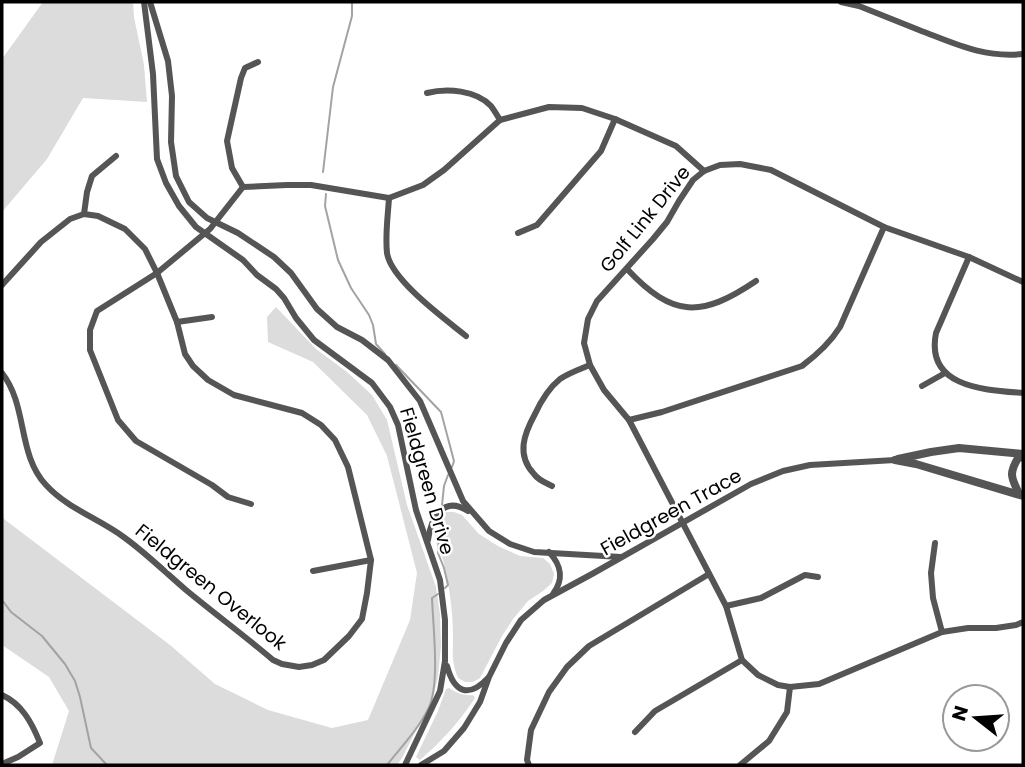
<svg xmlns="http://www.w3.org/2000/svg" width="1025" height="767" viewBox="0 0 1025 767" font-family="Poppins,sans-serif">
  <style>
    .green { fill: #dcdcdc }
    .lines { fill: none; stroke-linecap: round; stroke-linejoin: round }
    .stream { stroke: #a3a3a3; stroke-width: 2 }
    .minor { stroke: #555; stroke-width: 6 }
    .tertiary { stroke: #555; stroke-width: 8 }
    .labels { text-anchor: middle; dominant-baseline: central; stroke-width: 5; stroke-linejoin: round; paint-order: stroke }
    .street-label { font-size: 19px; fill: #000; stroke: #fff }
  </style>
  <rect width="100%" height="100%" fill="#fff"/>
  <g class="green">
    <path d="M43,2H133L134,17L144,65L147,102L83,98L47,159L2,212V59Z"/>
    <path d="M276,307L316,349L347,372L372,395L387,420L407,505L436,587L440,614L441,646L438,677L433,697L402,758L397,765H52L69,711L49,677L2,645V514L4,519L170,645L215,684L268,710L332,728L368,720L410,620L417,573L387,456L367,415L313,362L268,342L267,317Z"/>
    <path d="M446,512H454L462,515L479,534L498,546L520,556L543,558L550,564L554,574L552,583L543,591L528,601L513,619L502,636L480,678L473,682H465L458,678C451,661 453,653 453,636C453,611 449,584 443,560C441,552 435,544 435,535C435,524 439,519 446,512Z"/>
    <path d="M449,688C457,693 463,696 473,695L475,698C459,722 442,741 420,760L416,757L438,711L446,689Z"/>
  </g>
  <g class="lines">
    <g class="stream">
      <path d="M323,172L333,87L352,16V2"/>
      <path d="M326,194L325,206L338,260L351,288L369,315L373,325L376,344L385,354"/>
      <path d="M396,365L441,412L454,461L452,467"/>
      <path d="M442,505L444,486L448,475"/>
      <path d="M441,515L438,553L444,568L448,585L445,588"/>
      <path d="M2,600L11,612L42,636L65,664L75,681L80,697L91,748L107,765"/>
      <path d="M387,765C401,747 419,729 429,707C440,683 433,626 432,598L438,594"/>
    </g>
    <g class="minor">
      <path d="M144,2L153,74L157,159L166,183L179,206L196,227L243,260L257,275L276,289L284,298L296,318L314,340L372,383L390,407L398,425L416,510L440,580L445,620V661L440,691L405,765"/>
      <path d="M150,2L168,61L172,96L171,142L176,176L189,202L207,218L238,233L274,257L291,273L317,309L337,327L362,340L388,360L420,401L463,501L489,531L510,544L534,552L621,557"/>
      <path d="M841,2L859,6C879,14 899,22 919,30C956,44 983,58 1023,54"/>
      <path d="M427,93C447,88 476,90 491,106C494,110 497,115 500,120"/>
      <path d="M243,187L232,168L227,141L241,78L245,68L258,62"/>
      <path d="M389,198C388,215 385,235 387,253C391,280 445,319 466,336"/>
      <path d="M84,214L87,192L92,176L116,156"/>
      <path d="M518,233L537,225L601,151L615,119"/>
      <path d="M969,257L936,333C925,388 986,390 1023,393"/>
      <path d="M627,269C673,318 701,318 756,281"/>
      <path d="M1023,282L969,257L884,227L771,170L740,164L720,165L704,171L693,180L679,201L667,222L653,239L597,301L588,319L584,343L590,365L604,390L629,420L726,606L742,660L758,675L778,685L790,687L819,684L942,632L968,628H996L1016,625L1023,622"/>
      <path d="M2,285L41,242L70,219L84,214L98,216L125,229L145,249L157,273L177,322L185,354L193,366L208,380L234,395L302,413L321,425L335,440L348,467L371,560L367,593L362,619L349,636L324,660L312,665L299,667L282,664L273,660C245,636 215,614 186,590C166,573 147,554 125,538C100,519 68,509 46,485C17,454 28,406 2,373"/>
      <path d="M177,322L212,317"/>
      <path d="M922,386L945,373"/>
      <path d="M629,420L662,412L802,366C818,354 830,343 840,327L884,227"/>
      <path d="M552,486C546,483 538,480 534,474C516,455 524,434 535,414C541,401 549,388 560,379C569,373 580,369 590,365"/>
      <path d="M251,504L228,497L212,485L136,441L118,420L90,350V330L97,311L157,273L210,229L243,187L287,185H311L389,198L423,185L444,170L500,120L549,107L582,108L615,119L676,146L704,171"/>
      <path d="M428,540C431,518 443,495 468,511"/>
      <path d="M935,543L931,573L933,598L942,632"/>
      <path d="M549,552C562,566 564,579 553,594"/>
      <path d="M313,571L371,560"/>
      <path d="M726,606L761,598L805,575L818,577"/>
      <path d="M447,666C454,692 468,699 488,678"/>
      <path d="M2,695C22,704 32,723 40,743L18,757L2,764"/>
      <path d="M635,732L655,711L742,660"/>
      <path d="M421,765L444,751L464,728L480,702L489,677L506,643L521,620L544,600L592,574L751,484L783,471L810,465L895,460"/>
      <path d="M529,765L527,760L531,730L549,692L567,667L589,646L709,574"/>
      <path d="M740,765L769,741L787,712L790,687"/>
    </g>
    <g class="tertiary">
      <path d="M898,459L931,452L959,448L1023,454"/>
      <path d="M895,460L916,464L1023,496"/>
      <path d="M1019,494C1012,478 1008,475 1018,458L1023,457"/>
    </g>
  </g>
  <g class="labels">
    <g class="street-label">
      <text transform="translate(645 219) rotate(-51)">Golf Link Drive</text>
      <text transform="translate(427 481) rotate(74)">Fieldgreen Drive</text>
      <text transform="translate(671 512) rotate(-29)">Fieldgreen Trace</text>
      <text transform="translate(211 587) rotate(39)">Fieldgreen Overlook</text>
    </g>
  </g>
  <rect width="1025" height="767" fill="none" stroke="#000000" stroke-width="7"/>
  <g transform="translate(976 718) rotate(287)"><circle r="33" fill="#ffffff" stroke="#999999" stroke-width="2"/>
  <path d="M0-5L12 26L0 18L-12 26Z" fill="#000000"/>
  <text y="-10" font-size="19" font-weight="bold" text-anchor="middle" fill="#000000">N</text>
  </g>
</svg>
